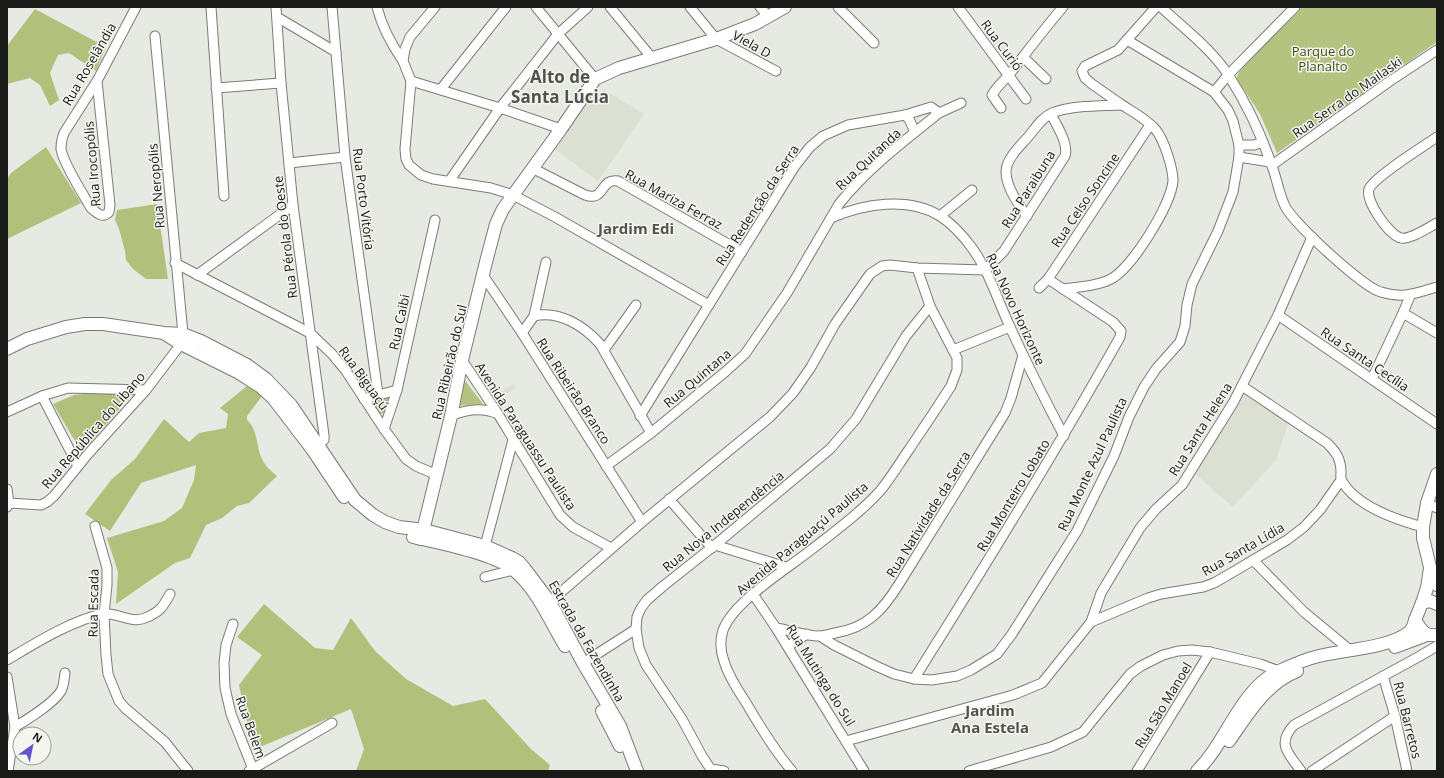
<svg xmlns="http://www.w3.org/2000/svg" width="1444" height="778" viewBox="0 0 1444 778" font-family="'Open Sans',sans-serif">
  <style>
    .built { fill: #dce0d3 }
    .green { fill: #b4c480 }
    .forest { fill: #b1c17b }
    .lines { fill: none; stroke-linecap: round; stroke-linejoin: round }
    .minor-casing { stroke: #7a7c77; stroke-width: 11 }
    .major-casing { stroke: #7a7c77; stroke-width: 14 }
    .minor { stroke: #fff; stroke-width: 9 }
    .major { stroke: #fff; stroke-width: 12 }
    .labels { text-anchor: middle; dominant-baseline: central; stroke-width: 3; stroke-linejoin: round; paint-order: stroke }
    .street-label { font-size: 13px; fill: #1a1a18; stroke: #f5f6f0 }
    .park-label { font-size: 13px; fill: #434d19; stroke: #f5f6f0 }
    .quarter-label { font-size: 15px; font-weight: bold; fill: #52534e; stroke: #f5f6f0 }
    .district-label { font-size: 17px; font-weight: bold; fill: #52534e; stroke: #f5f6f0 }
  </style>
  <rect width="100%" height="100%" fill="#e7e9e3"/>
  <g class="built">
    <path d="M603,89L644,114L598,181L552,147L586,102L593,105Z"/>
    <path d="M513,384L516,388L498,400L495,396Z"/>
    <path d="M1248,393L1289,421L1276,460L1233,507L1194,473L1242,394Z"/>
  </g>
  <g class="green">
    <path d="M1302,7H1437V42L1277,153L1260,114L1237,79C1237,65 1290,18 1302,7Z"/>
    <path d="M463,378L483,404L457,406Z"/>
    <path d="M391,395L387,413L378,414L370,402Z"/>
  </g>
  <g class="forest">
    <path d="M35,9L106,47L96,71L69,53L58,55L50,73L59,100L50,106L40,85L30,78L7,84V46Z"/>
    <path d="M46,147L81,203L7,239V179L11,173Z"/>
    <path d="M157,204L168,279H146L133,269L126,260L125,251L119,229L115,220L117,210Z"/>
    <path d="M247,386L262,396L247,416V420C258,429 256,447 262,459C265,466 271,471 277,476L249,503L237,506L222,518L206,525L190,558L175,563L116,604L118,572L107,538L164,521L182,508L194,480L196,465L141,483L110,531L85,514L111,480L135,459L164,419L189,442L199,433L226,428L228,414L220,408Z"/>
    <path d="M92,393L131,395L82,453L53,404L74,395Z"/>
    <path d="M264,604L315,648L333,650L351,618L375,651L406,679L453,706L485,699L531,749L550,765L548,771H356L364,749L351,709L253,750L239,685L262,655L237,637Z"/>
  </g>
  <g class="lines">
    <defs>
      <g id="minor">
        <path d="M211,7L224,196"/>
        <path d="M276,7L281,83L293,205L324,435V440L314,448"/>
        <path d="M332,7L345,157L378,394"/>
        <path d="M377,7C382,27 391,44 403,61"/>
        <path d="M435,7L410,37L405,49L403,61L411,81L405,149L406,159L409,165L421,175L433,179L491,188L513,195L555,217L709,305"/>
        <path d="M536,7L595,79"/>
        <path d="M610,7L652,58"/>
        <path d="M690,7L716,39L776,71"/>
        <path d="M760,7L769,17"/>
        <path d="M838,7L874,43"/>
        <path d="M958,7L1026,99"/>
        <path d="M1161,7C1183,28 1212,49 1229,76C1247,104 1261,134 1272,166C1277,179 1279,194 1285,206C1293,223 1364,288 1381,292C1404,299 1416,293 1437,287"/>
        <path d="M277,17L336,52"/>
        <path d="M1023,57L1046,79"/>
        <path d="M97,81L110,205L109,212C102,219 97,213 91,208C83,194 63,163 61,149C61,143 62,138 64,133L97,81L136,7"/>
        <path d="M411,81L500,108L561,129"/>
        <path d="M216,88L281,83"/>
        <path d="M441,89L506,7"/>
        <path d="M1214,92L1228,75L1295,7"/>
        <path d="M1001,108L992,95C997,86 1006,79 1012,71C1029,49 1045,28 1063,7"/>
        <path d="M905,115L909,119L915,132"/>
        <path d="M1437,137C1424,146 1374,177 1369,189C1365,201 1389,235 1401,238C1410,240 1429,227 1437,223"/>
        <path d="M1239,145H1254L1263,142"/>
        <path d="M1239,157L1270,162"/>
        <path d="M289,163L345,157"/>
        <path d="M1272,165L1390,81L1437,50"/>
        <path d="M532,168L585,195C606,202 599,178 618,181L742,252"/>
        <path d="M450,180L500,108L558,34L588,7"/>
        <path d="M940,216L972,190"/>
        <path d="M1027,216C1018,204 1000,179 1008,163C1012,153 1021,145 1028,137C1035,129 1042,117 1052,113C1072,105 1100,106 1122,105"/>
        <path d="M831,218C863,204 908,196 940,216C951,223 964,237 972,248C989,271 998,301 1010,327C1027,364 1045,400 1064,436"/>
        <path d="M175,263L310,333L332,354L346,371L384,429L406,459L416,466L437,475"/>
        <path d="M985,270L1004,251L1065,156C1069,143 1056,125 1051,114"/>
        <path d="M197,275L293,205"/>
        <path d="M483,275L522,333L642,522"/>
        <path d="M1039,288L1048,279L1062,258L1150,125"/>
        <path d="M1063,289C1079,287 1097,286 1111,279C1132,268 1171,205 1173,181C1173,168 1164,140 1156,130C1147,119 1133,112 1122,105C1112,98 1102,91 1092,84L1085,78L1082,71L1085,66L1118,50L1156,7"/>
        <path d="M1403,313L1437,333"/>
        <path d="M1278,315L1437,424"/>
        <path d="M534,316L546,262"/>
        <path d="M522,333L534,316C559,310 584,326 600,344L651,433"/>
        <path d="M604,350L636,305"/>
        <path d="M953,350L1010,327"/>
        <path d="M462,360L498,414L560,515L573,527L611,548"/>
        <path d="M1372,379L1403,313L1410,296"/>
        <path d="M1242,386L1327,443C1336,452 1341,459 1341,472C1341,475 1340,478 1342,481C1356,506 1397,520 1423,527"/>
        <path d="M42,396L78,466"/>
        <path d="M364,399L397,390"/>
        <path d="M7,412L42,396L68,388L146,390"/>
        <path d="M451,416C467,409 482,407 498,414"/>
        <path d="M640,416L795,166L810,147L823,136L848,125L905,115L931,107L939,113L961,103"/>
        <path d="M384,429L397,390L435,220"/>
        <path d="M606,466L651,433L725,372L745,354L787,293L839,204C867,169 904,141 939,113"/>
        <path d="M7,489L9,503L7,507"/>
        <path d="M669,499L712,548"/>
        <path d="M9,503L41,505L47,502L54,496L88,454L146,390L181,344L183,334L155,36"/>
        <path d="M1427,503L1437,508"/>
        <path d="M95,526L107,568V585L104,614L106,655L108,674L114,689L119,701L125,708L165,742L188,771"/>
        <path d="M715,545L786,567"/>
        <path d="M485,546L513,440"/>
        <path d="M1253,560L1304,612L1350,650"/>
        <path d="M485,577L514,570"/>
        <path d="M753,594L776,628L864,771"/>
        <path d="M545,606L642,522L770,417L793,393L811,367L835,324L870,274L882,266L890,265L917,268L985,270"/>
        <path d="M1091,622L1148,598L1161,594L1203,587L1214,583L1228,575L1287,540L1304,527L1320,510L1341,480"/>
        <path d="M233,624L226,645L224,663L225,688L231,714L253,769"/>
        <path d="M776,628C790,630 805,636 819,636C824,636 830,634 835,633C867,628 883,610 899,584L1005,413L1011,398L1023,355"/>
        <path d="M820,636L834,645L876,666L894,674L914,679L932,680L957,676L971,670L997,654L1012,634L1077,531L1114,456L1129,417L1144,387L1156,369L1180,342L1185,326L1187,305L1192,284L1218,231L1233,192L1239,157V145L1233,121L1228,110L1214,92L1127,40"/>
        <path d="M788,646L807,634"/>
        <path d="M7,660C34,644 72,620 103,614C117,612 131,624 145,618C160,612 163,607 170,594"/>
        <path d="M583,663L636,629"/>
        <path d="M1383,676L1395,716L1407,771"/>
        <path d="M7,677L15,727L8,771"/>
        <path d="M914,679C985,566 1055,453 1120,337L1121,331L1113,322L1048,279"/>
        <path d="M15,727C28,719 53,704 61,691C64,686 64,679 65,673"/>
        <path d="M846,741L1013,695L1042,683L1091,622L1101,593L1140,528L1156,509L1182,485L1233,403L1278,315L1312,237"/>
        <path d="M711,769L724,771"/>
        <path d="M249,771L332,723"/>
        <path d="M712,771L702,756L682,719L646,665L639,648L636,629L637,617L641,608L647,600L662,587L715,545L830,449L856,419L906,336L930,306"/>
        <path d="M792,771C774,750 759,725 745,701C737,689 728,675 724,661C721,653 720,643 722,634C728,605 788,568 811,550C834,532 860,513 880,491C890,479 899,464 908,451C922,430 937,408 951,386L957,370V358L930,306L917,268"/>
        <path d="M969,771L1051,747L1083,732L1130,674L1141,666L1163,655L1178,651L1192,650L1210,652L1260,664L1279,671"/>
        <path d="M1137,771L1210,652"/>
        <path d="M1301,771C1289,754 1276,744 1294,725L1420,656L1437,646"/>
        <path d="M1312,771L1395,716"/>
      </g>
      <g id="major">
        <path d="M165,334L181,344L239,373L261,387L273,398L312,449L344,497"/>
        <path d="M7,349L27,339L66,327L85,324H103L164,333L183,334L201,341L247,365L266,379L291,405L355,500L373,515L385,522L399,527L424,530L485,546L512,558L519,562L525,569L550,602L583,663L620,726L637,771"/>
        <path d="M1437,474L1427,503L1423,527V538L1430,567L1437,585"/>
        <path d="M413,537C437,542 497,554 514,570C537,589 550,621 565,646"/>
        <path d="M421,539L451,416L462,360L486,262L496,224L503,209L561,129L595,79L619,68L716,39L755,24L785,7"/>
        <path d="M1422,603L1427,588L1430,568"/>
        <path d="M1437,604L1430,601L1422,603L1415,620C1421,630 1425,637 1437,635"/>
        <path d="M1395,647L1427,635"/>
        <path d="M602,711L620,746"/>
        <path d="M1229,741C1248,714 1265,684 1297,671"/>
        <path d="M1197,771C1227,742 1240,689 1279,671C1292,665 1306,659 1319,656C1343,650 1388,648 1408,633C1412,630 1414,625 1415,620"/>
      </g>
    </defs>
    <use href="#minor" class="minor-casing"/>
    <use href="#major" class="major-casing"/>
    <use href="#minor" class="minor"/>
    <use href="#major" class="major"/>
  </g>
  <g class="labels">
    <g class="street-label">
      <text transform="translate(752 44) rotate(29)">Viela D</text>
      <text transform="translate(1002 45) rotate(53)">Rua Curió</text>
      <text transform="translate(89 64) rotate(-60)">Rua Roselândia</text>
      <text transform="translate(1347 97) rotate(-35)">Rua Serra do Mailaski</text>
      <text transform="translate(868 159) rotate(-43)">Rua Quitanda</text>
      <text transform="translate(92 164) rotate(-95)">Rua Irocopólis</text>
      <text transform="translate(156 186) rotate(-95)">Rua Neropólis</text>
      <text transform="translate(1028 189) rotate(-58)">Rua Paraibuna</text>
      <text transform="translate(364 199) rotate(83)">Rua Porto Vitória</text>
      <text transform="translate(674 199) rotate(29)">Rua Mariza Ferraz</text>
      <text transform="translate(1085 200) rotate(-56)">Rua Celso Soncine</text>
      <text transform="translate(757 205) rotate(-57)">Rua Redenção da Serra</text>
      <text transform="translate(285 237) rotate(-97)">Rua Pérola do Oeste</text>
      <text transform="translate(1016 309) rotate(65)">Rua Novo Horizonte</text>
      <text transform="translate(399 322) rotate(-78)">Rua Caibi</text>
      <text transform="translate(1365 359) rotate(34)">Rua Santa Cecília</text>
      <text transform="translate(449 362) rotate(-77)">Rua Ribeirão do Sul</text>
      <text transform="translate(364 378) rotate(54)">Rua Biguaçú</text>
      <text transform="translate(697 378) rotate(-40)">Rua Quintana</text>
      <text transform="translate(574 391) rotate(57)">Rua Ribeirão Branco</text>
      <text transform="translate(1200 429) rotate(-58)">Rua Santa Helena</text>
      <text transform="translate(93 430) rotate(-49)">Rua República do Libano</text>
      <text transform="translate(526 436) rotate(57)">Avenida Paraguassu Paulista</text>
      <text transform="translate(1092 464) rotate(-65)">Rua Monte Azul Paulista</text>
      <text transform="translate(1013 495) rotate(-59)">Rua Monteiro Lobato</text>
      <text transform="translate(928 514) rotate(-58)">Rua Natividade da Serra</text>
      <text transform="translate(723 521) rotate(-39)">Rua Nova Independência</text>
      <text transform="translate(802 538) rotate(-40)">Avenida Paraguaçú Paulista</text>
      <text transform="translate(1243 549) rotate(-30)">Rua Santa Lídia</text>
      <text transform="translate(93 603) rotate(-89)">Rua Escada</text>
      <text transform="translate(587 641) rotate(60)">Estrada da Fazendinha</text>
      <text transform="translate(821 675) rotate(58)">Rua Mutinga do Sul</text>
      <text transform="translate(1163 705) rotate(-59)">Rua São Manoel</text>
      <text transform="translate(1408 720) rotate(76)">Rua Barretos</text>
      <text transform="translate(251 727) rotate(70)">Rua Belem</text>
    </g>
    <g class="park-label">
      <text x="1323" y="51">Parque do<tspan x="1323" dy="15">Planalto</tspan></text>
    </g>
    <g class="quarter-label">
      <text x="636" y="228">Jardim Edi</text>
      <text x="990" y="710">Jardim<tspan x="990" dy="17">Ana Estela</tspan></text>
    </g>
    <g class="district-label">
      <text x="560" y="76">Alto de<tspan x="560" dy="20">Santa Lúcia</tspan></text>
    </g>
  </g>
  <rect width="1444" height="778" fill="none" stroke="#1a1a18" stroke-width="16"/>
  <g transform="translate(32 746) rotate(33)"><circle r="19" fill="#f5f6f0" stroke="#9d9e9a"/>
  <path d="M0-3L7 15L0 10L-7 15Z" fill="#6155ce"/>
  <text y="-6" font-size="11" font-weight="bold" text-anchor="middle" fill="#1a1a18">N</text>
  </g>
</svg>
